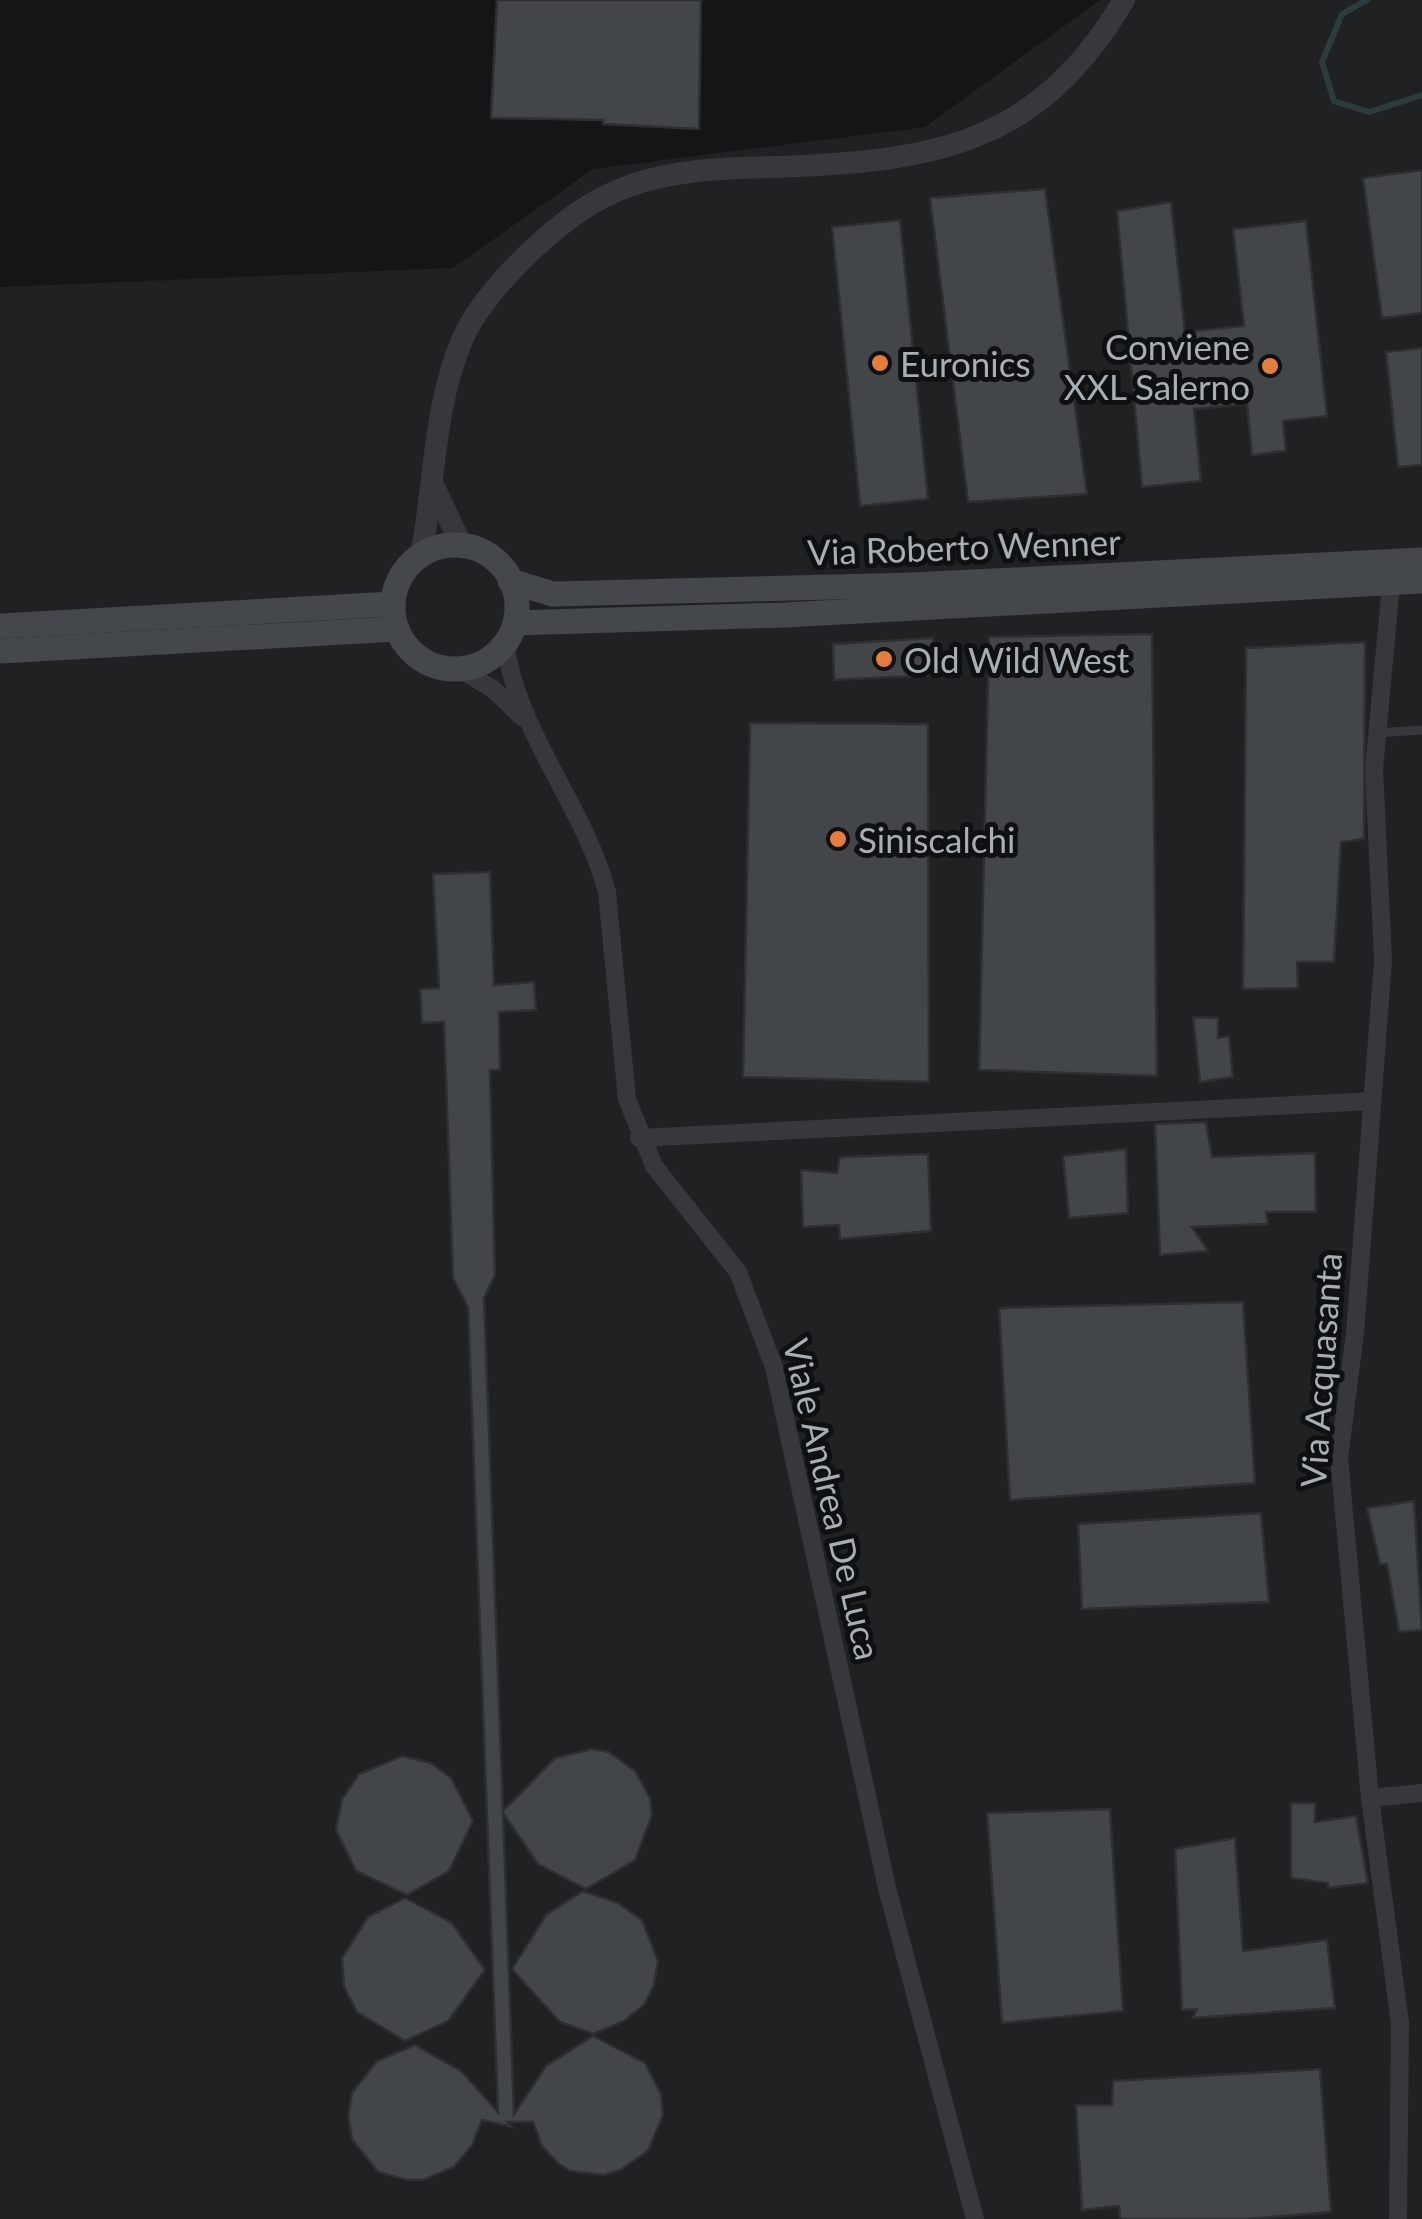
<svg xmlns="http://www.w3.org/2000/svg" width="1422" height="2219" viewBox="0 0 1422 2219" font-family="Lato,sans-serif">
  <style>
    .built { fill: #202123 }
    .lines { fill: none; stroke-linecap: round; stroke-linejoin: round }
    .stream { stroke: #2e3b3e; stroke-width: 6 }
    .building { fill: #434649; stroke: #2f2f32; stroke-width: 2.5 }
    .service { stroke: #36383b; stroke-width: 9 }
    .minor { stroke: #36383b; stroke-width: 18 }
    .tertiary { stroke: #36383b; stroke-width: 22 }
    .secondary { stroke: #44474b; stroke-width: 25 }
    .poi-dot { fill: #e57e3d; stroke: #0f1011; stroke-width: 4 }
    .labels { text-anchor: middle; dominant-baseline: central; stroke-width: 10; stroke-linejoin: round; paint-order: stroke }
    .poi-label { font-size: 35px; fill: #a7afb5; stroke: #0f1011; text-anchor: start }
    .street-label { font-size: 35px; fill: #a7afb5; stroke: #0f1011 }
  </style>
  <rect width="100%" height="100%" fill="#141516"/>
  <path class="built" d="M1100,0H1422V2219H0V287L453,268L593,169L925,127Z"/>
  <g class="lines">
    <path class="stream" d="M1367,0L1342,14L1322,62L1334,101L1369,112L1422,95"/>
  </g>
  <g class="building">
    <path d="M497,0H701L699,129L603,124V120L491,118Z"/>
    <path d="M1422,170V313L1382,318L1363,178Z"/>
    <path d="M1045,189L1087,494L968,502L930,198Z"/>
    <path d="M1171,202L1185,332L1244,326L1233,229L1306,221L1327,416L1283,421L1286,451L1252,455L1247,404L1194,409L1201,481L1142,487L1117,211Z"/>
    <path d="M900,220L928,499L860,506L832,227Z"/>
    <path d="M1422,348V465L1398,467L1386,352Z"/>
    <path d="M1152,634L1157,1076L979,1070L989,637Z"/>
    <path d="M933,638L935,675L834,680L833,644Z"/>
    <path d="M1365,642L1364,839L1341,842L1334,962H1297L1298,988L1243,989L1246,648Z"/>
    <path d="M750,723L928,724L929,1082L743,1077Z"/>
    <path d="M490,872L494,985L534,982L536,1010L499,1012L500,1070H490L495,1275L484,1298L503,1811L555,1758L592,1749L609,1752L635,1771L650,1798L652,1815L635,1860L586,1889L538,1864L503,1813L514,2114L546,2066L593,2036L645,2063L661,2094L663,2115L648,2151L620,2170L604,2175L570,2171L559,2164L542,2146L533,2122H507L512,2127L482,2120L472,2145L454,2167L423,2180H407L378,2172L352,2139L348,2116L352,2093L377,2061L415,2045L461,2071L498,2112L468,1307L453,1278L444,1022L422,1023L420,989L439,988L433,874Z"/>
    <path d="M1193,1017L1218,1018V1038L1229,1036L1233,1077L1200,1082Z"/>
    <path d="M1206,1122L1212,1157L1315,1153L1316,1212H1266L1268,1224L1192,1227L1208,1251L1160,1255L1155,1124Z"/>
    <path d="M1126,1149L1128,1213L1069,1218L1063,1156Z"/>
    <path d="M928,1154L931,1231L840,1239L839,1225L803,1227L801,1170L837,1173L840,1157Z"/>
    <path d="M1243,1302L1255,1483L1010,1500L999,1308Z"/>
    <path d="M1414,1501L1422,1630L1399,1632L1387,1564H1380L1367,1508Z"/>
    <path d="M1261,1513L1269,1602L1082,1609L1078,1524Z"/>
    <path d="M402,1756L431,1763L451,1778L473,1821L449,1871L407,1895L356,1871L336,1830L342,1799L359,1774Z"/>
    <path d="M1291,1803H1315V1822L1356,1816L1368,1883L1328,1888V1883L1291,1878Z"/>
    <path d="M1110,1809L1123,2011L1002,2023L987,1813Z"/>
    <path d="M1235,1838L1243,1951L1327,1940L1335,2008L1193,2018L1197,2009L1182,2010L1175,1849Z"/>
    <path d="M583,1891L618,1903L642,1920L658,1961L654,1985L644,2005L624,2021L594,2034L560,2022L512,1969L546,1915Z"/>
    <path d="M405,1898L452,1923L485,1970L448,2021L405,2041L357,2012L344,1987L342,1958L368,1917Z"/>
    <path d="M1320,2069L1331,2212L1247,2219H1120L1119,2206L1082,2210L1076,2105H1112L1113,2081Z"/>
  </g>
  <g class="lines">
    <path class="service" d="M1376,733L1422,730"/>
    <g class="minor">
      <path d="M1391,584L1374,769L1383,960L1355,1333L1339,1458L1370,1798L1400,2023L1398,2219"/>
      <path d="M505,643C518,735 583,803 607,892L627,1099L654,1166L738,1272L774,1367L887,1888L975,2219"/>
      <path d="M459,669L493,689L522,717"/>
      <path d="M639,1138L1372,1101"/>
      <path d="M1370,1798L1422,1793"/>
    </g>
    <g class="tertiary">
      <path d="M434,487L462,546"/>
      <path d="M421,556C435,484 433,409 462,340C477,306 505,276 531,251C561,223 593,198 632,185C677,169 729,168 775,167C932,161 1037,147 1124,0"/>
    </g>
    <g class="secondary">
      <circle cx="455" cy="607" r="62"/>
      <path d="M510,581L553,594L912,585L1422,560"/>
      <path d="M515,623L784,615L1422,581"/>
      <path d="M0,626L393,604"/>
      <path d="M0,651L397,629"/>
    </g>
  </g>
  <g class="poi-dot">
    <circle cx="880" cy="363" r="10"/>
    <circle cx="1270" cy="366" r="10"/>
    <circle cx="884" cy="659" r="10"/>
    <circle cx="838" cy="839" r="10"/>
  </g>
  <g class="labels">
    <g class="poi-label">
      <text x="1250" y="346" text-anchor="end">Conviene<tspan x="1250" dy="40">XXL Salerno</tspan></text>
      <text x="900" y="363">Euronics</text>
      <text x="904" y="659">Old Wild West</text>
      <text x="858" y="839">Siniscalchi</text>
    </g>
    <g class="street-label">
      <text transform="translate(964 546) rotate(-2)">Via Roberto Wenner</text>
      <text transform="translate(1320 1370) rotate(-86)">Via Acquasanta</text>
      <text transform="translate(833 1499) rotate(77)">Viale Andrea De Luca</text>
    </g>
  </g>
</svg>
